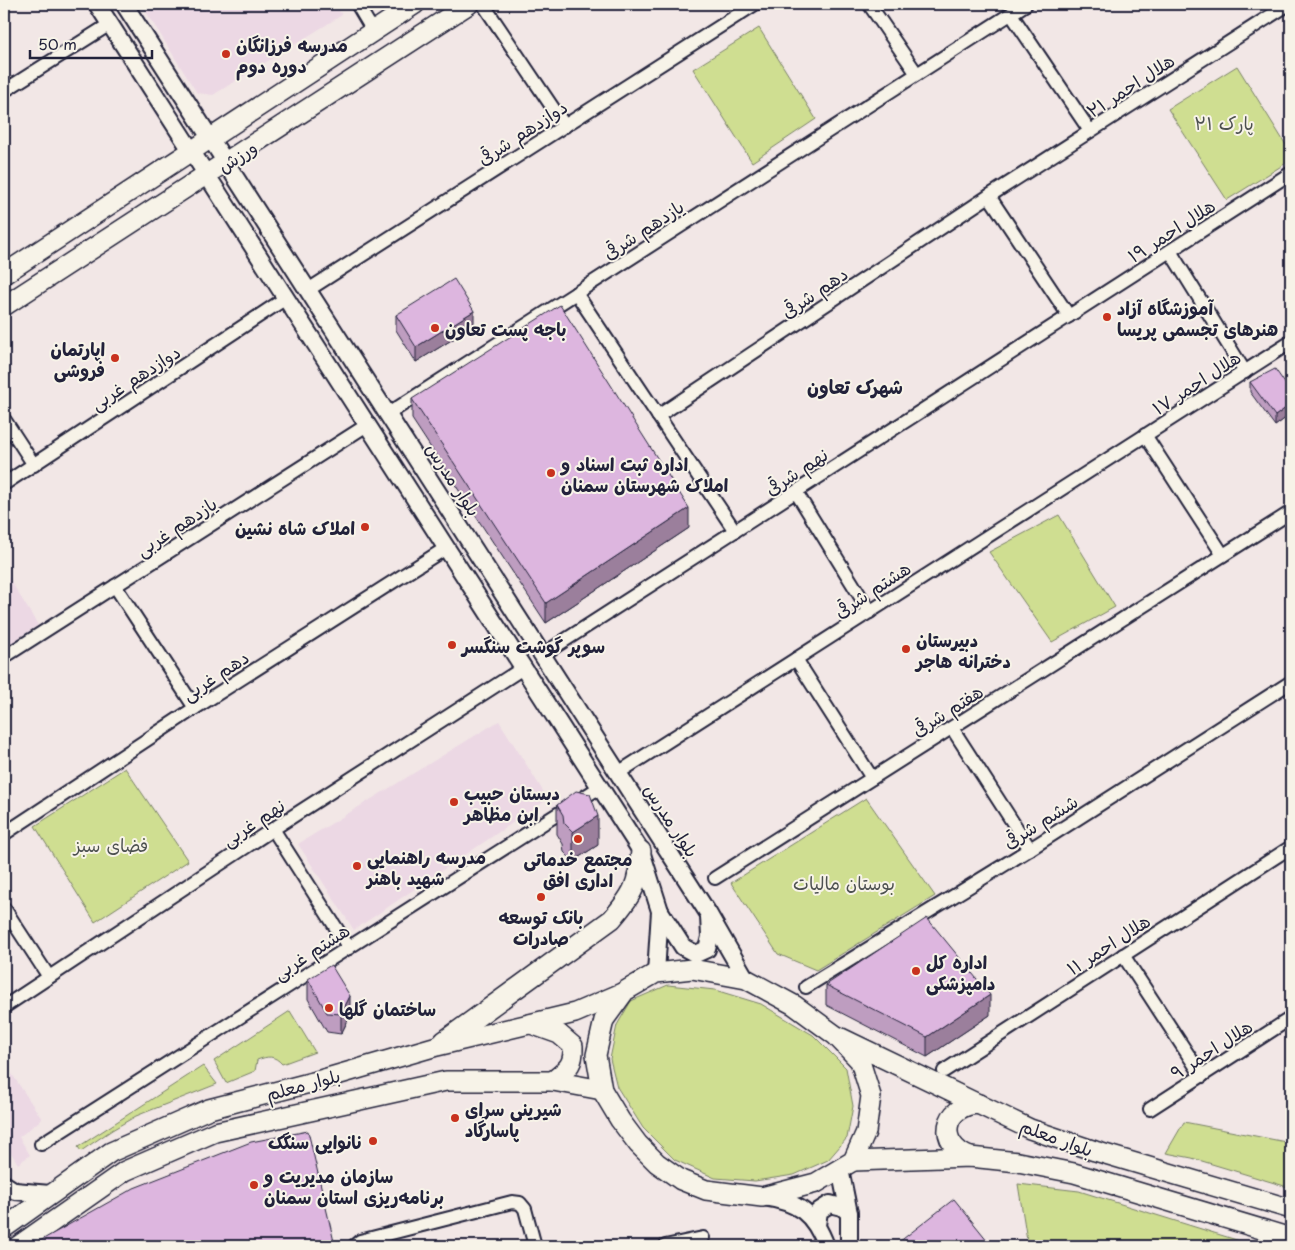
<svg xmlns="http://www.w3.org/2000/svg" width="1295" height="1250" viewBox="0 0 1295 1250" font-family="'Playpen Sans','Playpen Sans Arabic',sans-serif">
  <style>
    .built { fill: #ecd8e4 }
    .green { fill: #cfde91; stroke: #788066 }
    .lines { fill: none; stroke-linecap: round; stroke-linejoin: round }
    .minor-casing { stroke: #22223b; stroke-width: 16 }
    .tertiary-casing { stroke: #22223b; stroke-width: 20 }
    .secondary-casing { stroke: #22223b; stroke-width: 22 }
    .minor { stroke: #f7f3e8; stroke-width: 12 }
    .tertiary { stroke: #f7f3e8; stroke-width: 16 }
    .secondary { stroke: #f7f3e8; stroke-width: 19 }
    .wall { fill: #be9dc0; stroke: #22223b }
    .shaded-wall { fill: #9b7f9c; stroke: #22223b }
    .building { fill: #ddb6df; stroke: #22223b }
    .poi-dot { fill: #c8321e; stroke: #f7f3e8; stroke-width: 2 }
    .labels { text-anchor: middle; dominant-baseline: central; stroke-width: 4; stroke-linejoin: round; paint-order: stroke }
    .poi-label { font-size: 18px; font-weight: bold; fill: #22223b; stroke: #f7f3e8; text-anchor: start }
    .street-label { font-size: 18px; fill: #22223b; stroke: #f7f3e8 }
    .park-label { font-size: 18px; fill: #4d5150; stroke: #f7f3e8 }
    .neighbourhood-label { font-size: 19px; font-weight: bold; fill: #22223b; stroke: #f7f3e8 }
  </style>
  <rect width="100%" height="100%" fill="#f2e7e6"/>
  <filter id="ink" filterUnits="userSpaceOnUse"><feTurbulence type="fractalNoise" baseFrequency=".02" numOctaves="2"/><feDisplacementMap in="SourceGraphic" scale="10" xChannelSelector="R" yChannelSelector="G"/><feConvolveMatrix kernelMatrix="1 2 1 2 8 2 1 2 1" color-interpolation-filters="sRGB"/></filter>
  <g filter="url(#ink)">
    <g class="built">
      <path d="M155,4H335L342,15L213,95L197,93L145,10Z"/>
      <path d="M4,570L38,625L4,648Z"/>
      <path d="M499,721L548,799L354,930L298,844Z"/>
      <path d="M4,1062L42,1119L19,1137L30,1155L18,1164L9,1150L4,1153Z"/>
    </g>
    <g class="green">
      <path d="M759,28L816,119L752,162L693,69Z"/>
      <path d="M1237,66L1291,153V160L1227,200L1168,109Z"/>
      <path d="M1059,515L1115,607L1052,642L989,552Z"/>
      <path d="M125,768L188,861L95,922L35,826Z"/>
      <path d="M866,798L935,896L816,970L778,954L731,883Z"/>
      <path d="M668,985L715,990L761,1004L813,1035L846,1068L853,1106L847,1138L828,1160L794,1175L755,1181L715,1178L675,1160L643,1128L617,1087L610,1059L617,1025L631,1001Z"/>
      <path d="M290,1011L315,1052L282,1064C274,1055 268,1056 257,1060L255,1071L226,1083L214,1061Z"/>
      <path d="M203,1066L217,1084L136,1116L112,1130L81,1151L78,1147Z"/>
      <path d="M1184,1122L1291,1143V1188L1192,1158L1166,1153Z"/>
      <path d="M1018,1184L1079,1191L1256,1246H1028Z"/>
    </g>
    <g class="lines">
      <defs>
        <g id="minor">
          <path d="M357,4L373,31"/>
          <path d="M483,4L565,126"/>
          <path d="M869,4L917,74"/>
          <path d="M1011,14L1090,131"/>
          <path d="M4,91L110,24"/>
          <path d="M989,196L1069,316"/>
          <path d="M1170,251L1245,372"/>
          <path d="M308,290L755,4"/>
          <path d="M576,293L735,531"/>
          <path d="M388,414L1026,4"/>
          <path d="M658,416L989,196L1289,4"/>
          <path d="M4,419L34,465"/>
          <path d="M1145,435L1223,555"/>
          <path d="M4,484L286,298"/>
          <path d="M796,492L870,612"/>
          <path d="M115,586L195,708"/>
          <path d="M542,655L1291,173"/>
          <path d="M4,657L367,425"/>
          <path d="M796,659L872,778"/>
          <path d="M952,728L1030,849"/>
          <path d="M618,773L1291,342"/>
          <path d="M273,829L349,948"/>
          <path d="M4,834L195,708L446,548"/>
          <path d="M715,878L1291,512"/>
          <path d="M4,908L49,977"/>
          <path d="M1123,955L1202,1076"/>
          <path d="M806,987L1030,849L1291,682"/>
          <path d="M4,1007L273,829L523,668"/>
          <path d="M944,1071L1291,847"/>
          <path d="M1150,1109L1291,1018"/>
          <path d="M41,1144L600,787"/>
          <path d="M354,1246L360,1241L512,1202L520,1203L525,1209L535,1246"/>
          <path d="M665,1246L703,1238"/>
          <path d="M1269,1246H1270"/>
        </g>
        <g id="tertiary">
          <path d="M97,4L641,851L660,911L656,973"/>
          <path d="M124,4L708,913L746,979"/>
          <path d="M660,911L683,947L696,954L707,949L710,937L709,916"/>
          <path d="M840,1169L849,1213V1246"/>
          <path d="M4,1184L15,1191L50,1194"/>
          <path d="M764,1197C798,1202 814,1213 826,1246"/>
          <path d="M817,1225L819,1211L830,1204L842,1207L849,1213"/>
        </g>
        <g id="secondary">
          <path d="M4,274L415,4"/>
          <path d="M4,306L469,4"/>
          <path d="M531,1024L559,1034L573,1046C574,1066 567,1069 553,1081"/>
          <path d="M835,1035L860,1061L871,1096L866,1132L853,1161L816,1183L762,1197L706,1190L681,1180L657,1163L638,1144L620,1120L602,1090L596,1055L604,1020L625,991L656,973L692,969L746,979L794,1005L835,1035L1030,1129L1095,1151L1291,1209"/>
          <path d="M444,1041L612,919C634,893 638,885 641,851"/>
          <path d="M970,1157C936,1144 943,1105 979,1104"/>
          <path d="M853,1161L970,1157L1018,1162L1074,1173L1291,1238"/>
          <path d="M4,1228L111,1152L209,1109L313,1082L437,1046L575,1013L624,992"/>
          <path d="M18,1246L125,1171L215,1132L446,1081H553L602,1090"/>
        </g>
      </defs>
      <use href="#minor" class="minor-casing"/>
      <use href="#tertiary" class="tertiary-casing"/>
      <use href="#secondary" class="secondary-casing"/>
      <use href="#minor" class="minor"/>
      <use href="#tertiary" class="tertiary"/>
      <use href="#secondary" class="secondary"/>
    </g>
    <g class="wall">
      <path d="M396,315L474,326L416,362L396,330Z"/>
      <path d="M1250,382L1291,392V414L1275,426L1250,392Z"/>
      <path d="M412,399L689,528L546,623L412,419Z"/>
      <path d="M557,805L598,845L573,861L564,852L563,844L557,834Z"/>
      <path d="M308,979L350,1016L341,1034L327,1032L308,999Z"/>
      <path d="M826,985L990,1015L927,1057L826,1005Z"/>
    </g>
    <g class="shaded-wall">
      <path d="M474,311V326L416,362V347Z"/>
      <path d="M1291,404V414L1275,426V416Z"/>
      <path d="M689,508V528L546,623V603Z"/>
      <path d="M598,816V845L573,861V832Z"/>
      <path d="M990,995V1015L927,1057V1037Z"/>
      <path d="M350,996V1016L341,1034V1014Z"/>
    </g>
    <g class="building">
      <path d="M454,279L474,311L416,347L396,315Z"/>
      <path d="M560,305L689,508L546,603L412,399Z"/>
      <path d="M1275,369L1291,392V404L1275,416L1250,382Z"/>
      <path d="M576,791L590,794L598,816L573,832L564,823L563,815L557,805Z"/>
      <path d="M927,918L990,995L927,1037L826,985Z"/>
      <path d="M331,965L350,996L341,1014L327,1013L308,979Z"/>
      <path d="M308,1131L335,1246H41L38,1242L134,1188L251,1142Z"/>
      <path d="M954,1199L992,1246H894Z"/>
    </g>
  </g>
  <g class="poi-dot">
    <circle cx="226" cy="54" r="5"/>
    <circle cx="1107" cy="317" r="5"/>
    <circle cx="435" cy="328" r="5"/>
    <circle cx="115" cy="358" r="5"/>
    <circle cx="551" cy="473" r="5"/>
    <circle cx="365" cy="527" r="5"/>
    <circle cx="452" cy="645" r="5"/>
    <circle cx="906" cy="649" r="5"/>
    <circle cx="454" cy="802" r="5"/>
    <circle cx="578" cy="839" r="5"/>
    <circle cx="357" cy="866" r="5"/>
    <circle cx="541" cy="897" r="5"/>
    <circle cx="916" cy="971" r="5"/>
    <circle cx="329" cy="1008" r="5"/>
    <circle cx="455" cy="1118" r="5"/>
    <circle cx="373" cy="1141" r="5"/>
    <circle cx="254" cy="1185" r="5"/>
  </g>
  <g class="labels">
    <g class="poi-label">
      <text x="236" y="44">مدرسه فرزانگان<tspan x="236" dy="21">دوره دوم</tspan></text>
      <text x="1117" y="307">آموزشگاه آزاد<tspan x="1117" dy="21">هنرهای تجسمی پریسا</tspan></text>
      <text x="445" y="328">باجه پست تعاون</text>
      <text x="105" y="348" text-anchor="end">اپارتمان<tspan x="105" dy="21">فروشی</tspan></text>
      <text x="561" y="463">اداره ثبت اسناد و<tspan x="561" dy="21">املاک شهرستان سمنان</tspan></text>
      <text x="355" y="527" text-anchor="end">املاک شاه نشین</text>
      <text x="916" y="639">دبیرستان<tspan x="916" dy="21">دخترانه هاجر</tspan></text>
      <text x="462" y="645">سوپر گوشت سنگسر</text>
      <text x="464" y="792">دبستان حبیب<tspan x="464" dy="21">ابن مظاهر</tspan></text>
      <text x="367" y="856">مدرسه راهنمایی<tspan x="367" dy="21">شهید باهنر</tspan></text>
      <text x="578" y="858" text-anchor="middle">مجتمع خدماتی<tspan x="578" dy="21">اداری افق</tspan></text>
      <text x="541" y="916" text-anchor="middle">بانک توسعه<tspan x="541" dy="21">صادرات</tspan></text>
      <text x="926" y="961">اداره کل<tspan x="926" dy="21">دامپزشکی</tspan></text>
      <text x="339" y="1008">ساختمان گلها</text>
      <text x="465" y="1108">شیرینی سرای<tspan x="465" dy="21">پاسارگاد</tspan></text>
      <text x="363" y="1141" text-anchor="end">نانوایی سنگک</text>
      <text x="264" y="1175">سازمان مدیریت و<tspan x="264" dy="21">برنامه‌ریزی استان سمنان</tspan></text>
    </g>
    <g class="street-label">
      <text transform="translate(1130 85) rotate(-33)">هلال احمر ۲۱</text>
      <text transform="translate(522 132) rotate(-33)">دوازدهم شرقی</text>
      <text transform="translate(237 156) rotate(-33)">ورزش</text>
      <text transform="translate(643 229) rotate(-33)">یازدهم شرقی</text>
      <text transform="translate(1171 230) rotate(-33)">هلال احمر ۱۹</text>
      <text transform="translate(814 292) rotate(-34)">دهم شرقی</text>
      <text transform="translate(135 377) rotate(-33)">دوازدهم غربی</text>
      <text transform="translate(1196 382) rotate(-33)">هلال احمر ۱۷</text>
      <text transform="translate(796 471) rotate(-33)">نهم شرقی</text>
      <text transform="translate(454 479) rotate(57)">بلوار مدرس</text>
      <text transform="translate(176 526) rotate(-33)">یازدهم غربی</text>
      <text transform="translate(872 589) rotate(-33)">هشتم شرقی</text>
      <text transform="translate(215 675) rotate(-33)">دهم غربی</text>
      <text transform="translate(947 710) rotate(-32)">هفتم شرقی</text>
      <text transform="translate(672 820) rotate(57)">بلوار مدرس</text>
      <text transform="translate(1040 821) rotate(-32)">ششم شرقی</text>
      <text transform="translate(253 822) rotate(-33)">نهم غربی</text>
      <text transform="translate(1108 944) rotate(-33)">هلال احمر ۱۱</text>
      <text transform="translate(311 951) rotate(-33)">هشتم غربی</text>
      <text transform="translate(1211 1049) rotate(-33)">هلال احمر ۹</text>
      <text transform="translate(303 1084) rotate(-15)">بلوار معلم</text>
      <text transform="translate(1057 1137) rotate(20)">بلوار معلم</text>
    </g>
    <g class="park-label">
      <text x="1224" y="122">پارک ۲۱</text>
      <text x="111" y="844">فضای سبز</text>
      <text x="844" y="882">بوستان مالیات</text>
    </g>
    <g class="neighbourhood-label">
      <text x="855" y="386">شهرک تعاون</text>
    </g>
  </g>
  <rect width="1295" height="1250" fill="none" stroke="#f7f3e8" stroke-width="20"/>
  <rect x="10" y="10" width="1275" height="1230" fill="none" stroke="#22223b" stroke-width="2" filter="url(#ink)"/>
  <path d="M30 50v8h122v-8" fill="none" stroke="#22223b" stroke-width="2.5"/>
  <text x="38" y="50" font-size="15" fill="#22223b" stroke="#f7f3e8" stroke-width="4" paint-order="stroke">50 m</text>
</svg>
